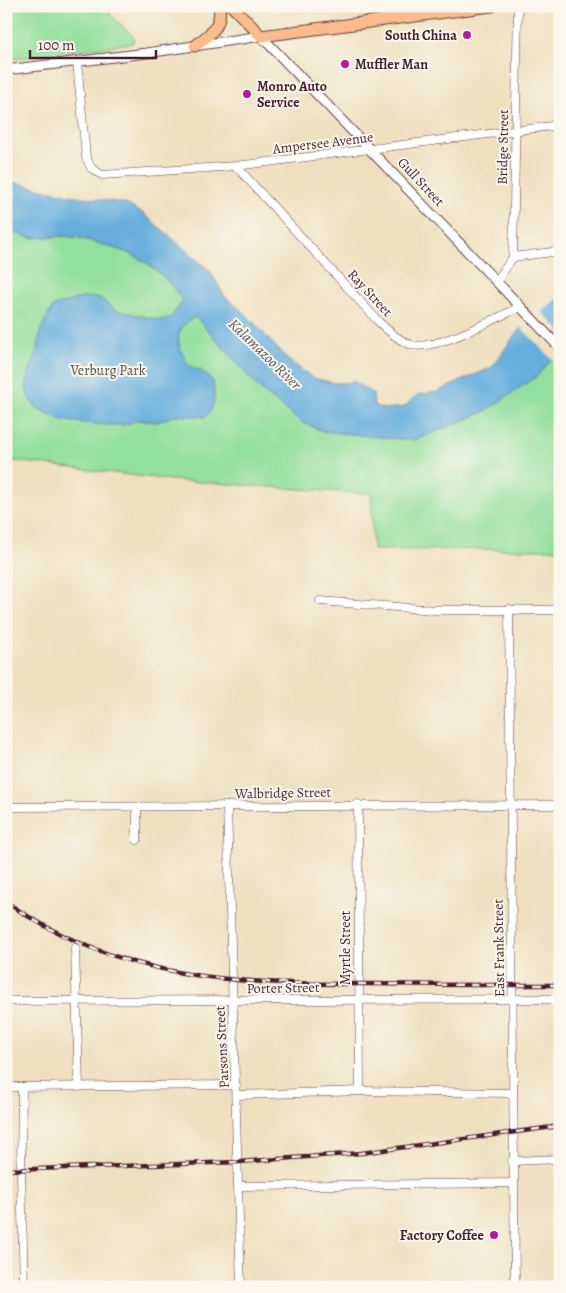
<svg xmlns="http://www.w3.org/2000/svg" width="566" height="1293" viewBox="0 0 566 1293" font-family="Alegreya,serif">
  <style>
    .green { fill: #93df9d; stroke: #6e7f64 }
    .water { fill: #66aedd; stroke: #586684 }
    .pier { fill: #eee0bf }
    .lines { fill: none; stroke-linecap: round; stroke-linejoin: round }
    .minor-casing { stroke: #633c41; stroke-width: 9 }
    .tertiary-casing { stroke: #633c41; stroke-width: 11 }
    .primary-casing { stroke: #633c41; stroke-width: 13 }
    .minor { stroke: #fff; stroke-width: 8 }
    .tertiary { stroke: #fff; stroke-width: 9 }
    .primary { stroke: #fbbb8c; stroke-width: 11 }
    .rail-casing { stroke: #4a1f2b; stroke-width: 4.5 }
    .rail { stroke: #fbf7ec; stroke-width: 2.5; stroke-dasharray: 8; stroke-linecap: butt }
    .poi-dot { fill: #b5179e; stroke: #fbf7ec; stroke-width: 2 }
    .labels { text-anchor: middle; dominant-baseline: central; stroke-width: 4; stroke-linejoin: round; paint-order: stroke }
    .poi-label { font-size: 14px; font-weight: bold; fill: #4a1f2b; stroke: #fbf7ec; text-anchor: end }
    .street-label { font-size: 14px; fill: #4a1f2b; stroke: #fbf7ec }
    .park-label { font-size: 14px; fill: #5c4f48; stroke: #fbf7ec }
    .water-label { font-size: 15px; font-style: italic; fill: #545169; stroke: #fbf7ec }
  </style>
  <rect width="100%" height="100%" fill="#fbf7ec"/>
  <filter id="ink" filterUnits="userSpaceOnUse"><feTurbulence type="fractalNoise" baseFrequency=".02" numOctaves="2"/><feDisplacementMap in="SourceGraphic" scale="10" xChannelSelector="R" yChannelSelector="G"/><feConvolveMatrix kernelMatrix="1 2 1 2 8 2 1 2 1" color-interpolation-filters="sRGB"/></filter>
  <filter id="wash" filterUnits="userSpaceOnUse"><feTurbulence type="fractalNoise" baseFrequency=".0096" numOctaves="4" result="noise"/><feDisplacementMap in="SourceGraphic" scale="20" xChannelSelector="R" yChannelSelector="G"/><feGaussianBlur stdDeviation="1.12" result="paint"/><feColorMatrix in="noise" values="0 0 0 0 0 0 0 0 0 0 0 0 0 0 0 0 0 1.4 0 .05"/><feComposite in="paint" operator="in"/></filter>
  <g filter="url(#wash)">
    <rect width="100%" height="100%" fill="#eee0bf"/>
    <g class="green">
      <path d="M6,6H112L110,14L134,37L133,43L6,60Z"/>
      <path d="M6,230L32,238L65,236L82,238L129,253L147,263L166,279L259,388L301,422L323,431L415,440L486,411L554,356L560,362V549L373,550L371,494L171,480L6,460Z"/>
    </g>
    <path class="water" d="M6,181L75,196L124,203L144,214L210,271L225,297L246,314L288,360L313,378L335,383L355,382L373,394L374,405L383,409L404,407L417,395L437,392L492,367L517,332L560,297V350L537,376L486,411L415,440L397,439L323,431L301,422L259,388L196,317C170,328 178,347 189,366L202,371L213,381C215,395 216,408 205,417L176,415L157,422L137,420L125,425H107L64,421L37,408L29,399L26,389L27,378L38,349L40,331L53,306L85,297L100,298L115,310L160,320L171,317L183,301L166,279L147,263L129,253L82,238L65,236L32,238L6,230Z"/>
    <path class="pier" d="M540,310L560,331V354L553,360L520,326Z"/>
  </g>
  <g filter="url(#ink)">
    <g class="lines">
      <defs>
        <g id="minor">
          <path d="M77,62L86,157L91,168L102,175L236,166L560,125"/>
          <path d="M236,166L378,321C388,331 399,341 412,345C436,351 496,318 520,307"/>
          <path d="M513,257L560,251"/>
          <path d="M496,282L513,257L518,6"/>
          <path d="M320,601L435,610H560"/>
          <path d="M509,609L515,1287"/>
          <path d="M358,804L360,1091"/>
          <path d="M227,806L241,1287"/>
          <path d="M6,807L560,805"/>
          <path d="M137,840V807"/>
          <path d="M75,948L79,1087"/>
          <path d="M6,1001L560,999"/>
          <path d="M6,1087L236,1085"/>
          <path d="M22,1087L21,1172L24,1287"/>
          <path d="M237,1095L360,1091L512,1093"/>
          <path d="M512,1161L560,1159"/>
          <path d="M239,1186L513,1183"/>
        </g>
        <path id="tertiary" d="M6,70L147,53L261,36L560,348"/>
        <g id="primary">
          <path d="M232,6L261,36L492,6"/>
          <path d="M195,46C209,35 223,26 219,6"/>
        </g>
      </defs>
      <use href="#minor" class="minor-casing"/>
      <use href="#tertiary" class="tertiary-casing"/>
      <use href="#primary" class="primary-casing"/>
      <use href="#minor" class="minor"/>
      <use href="#tertiary" class="tertiary"/>
      <use href="#primary" class="primary"/>
      <defs>
        <g id="rail">
          <path d="M6,902C121,982 239,984 374,984C436,985 498,985 560,985"/>
          <path d="M6,1170L239,1162L361,1153L560,1126"/>
        </g>
      </defs>
      <use href="#rail" class="rail-casing"/>
      <use href="#rail" class="rail"/>
    </g>
  </g>
  <g class="poi-dot">
    <circle cx="467" cy="35" r="5"/>
    <circle cx="345" cy="64" r="5"/>
    <circle cx="247" cy="94" r="5"/>
    <circle cx="494" cy="1235" r="5"/>
  </g>
  <g class="labels">
    <g class="poi-label">
      <text x="457" y="35">South China</text>
      <text x="355" y="64" text-anchor="start">Muffler Man</text>
      <text x="257" y="86" text-anchor="start">Monro Auto<tspan x="257" dy="16">Service</tspan></text>
      <text x="484" y="1235">Factory Coffee</text>
    </g>
    <g class="street-label">
      <text transform="translate(323 143) rotate(-7)">Ampersee Avenue</text>
      <text transform="translate(503 147) rotate(-89)">Bridge Street</text>
      <text transform="translate(421 182) rotate(47)">Gull Street</text>
      <text transform="translate(370 293) rotate(47)">Ray Street</text>
      <text transform="translate(283 793) rotate(-1)">Walbridge Street</text>
      <text transform="translate(345 948) rotate(-90)">Myrtle Street</text>
      <text transform="translate(499 948) rotate(-91)">East Frank Street</text>
      <text transform="translate(283 988) rotate(-1)">Porter Street</text>
      <text transform="translate(222 1047) rotate(-93)">Parsons Street</text>
    </g>
    <g class="park-label">
      <text x="108" y="370">Verburg Park</text>
    </g>
    <g class="water-label">
      <text transform="translate(265 354) rotate(44)">Kalamazoo River</text>
    </g>
  </g>
  <rect width="566" height="1293" fill="none" stroke="#fbf7ec" stroke-width="25"/>
  <path d="M30 50v8h126v-8" fill="none" stroke="#4a1f2b" stroke-width="2.5"/>
  <text x="38" y="50" font-size="15" fill="#4a1f2b" stroke="#fbf7ec" stroke-width="4" paint-order="stroke">100 m</text>
</svg>
